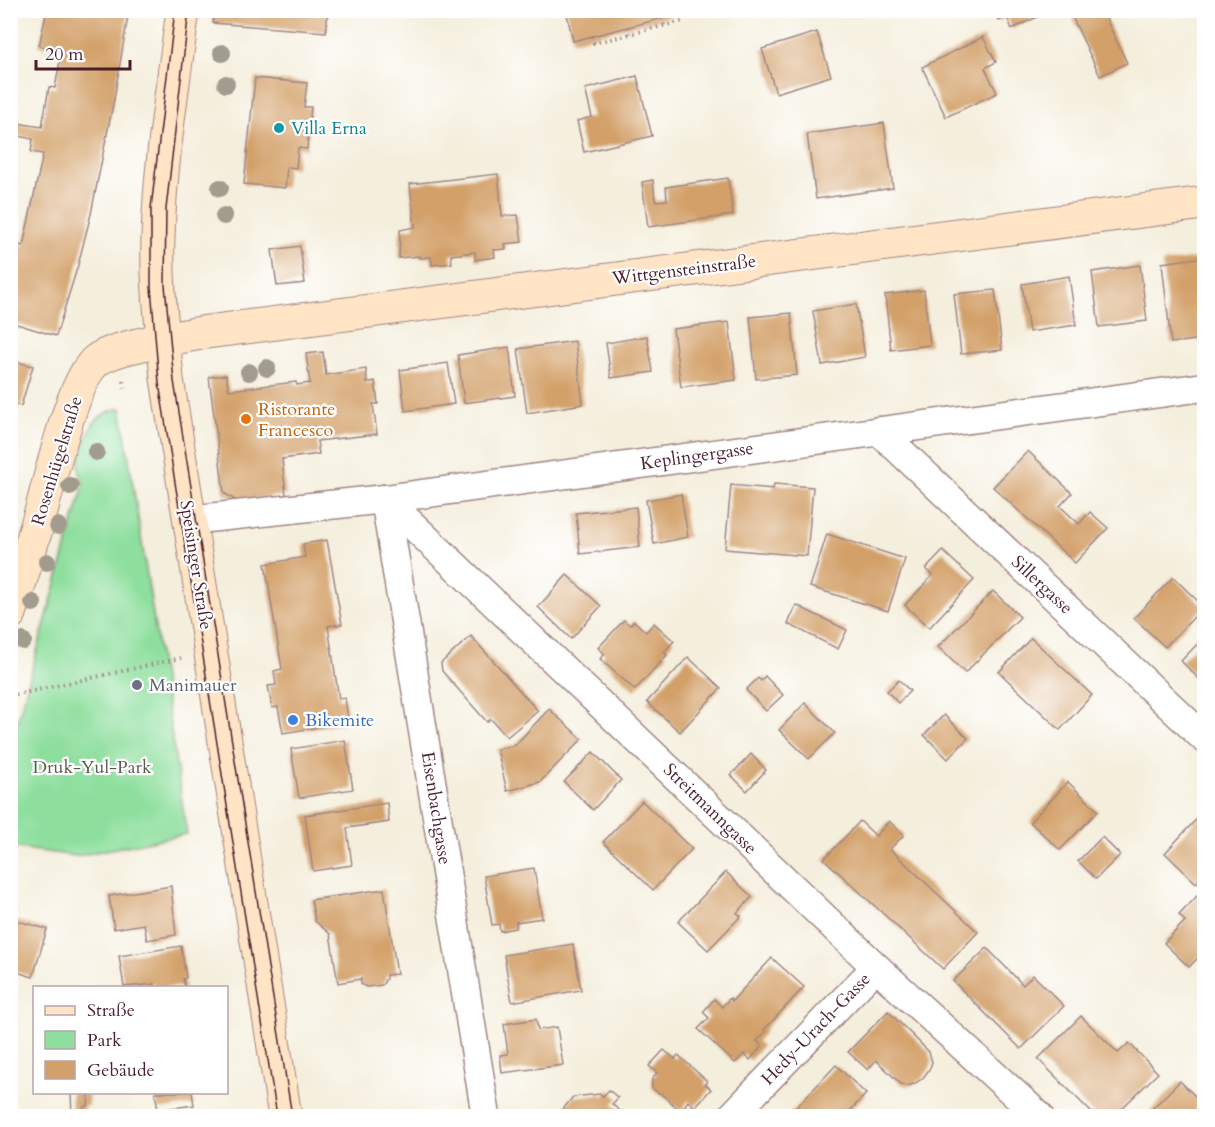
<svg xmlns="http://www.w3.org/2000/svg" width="1215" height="1127" viewBox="0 0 1215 1127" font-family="Cardo,serif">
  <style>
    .green { fill: #8edf9e; stroke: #6c7f64; stroke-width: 1.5 }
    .building { fill: #d3a069 }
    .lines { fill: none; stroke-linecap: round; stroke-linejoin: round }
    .street-casing { stroke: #9f8684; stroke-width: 31 }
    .secondary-casing { stroke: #9f8684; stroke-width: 35 }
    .path { stroke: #9f8684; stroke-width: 4; stroke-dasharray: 1.5 4.5; stroke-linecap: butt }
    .street { stroke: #fff; stroke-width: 28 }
    .secondary { stroke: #ffe4c6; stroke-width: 33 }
    .tram { stroke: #4a1f2b; stroke-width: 1.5 }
    .tree { fill: #a29c8e }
    .culture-dot { fill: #0f9aa8; stroke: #fff; stroke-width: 2 }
    .food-dot { fill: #e8710a; stroke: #fff; stroke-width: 2 }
    .worship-dot { fill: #6b7280; stroke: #fff; stroke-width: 2 }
    .shop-dot { fill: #3f7fe0; stroke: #fff; stroke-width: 2 }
    .labels { text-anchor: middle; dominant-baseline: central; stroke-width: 4.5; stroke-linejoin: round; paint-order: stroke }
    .culture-label { font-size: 18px; fill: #0d838f; stroke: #fff; text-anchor: start }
    .street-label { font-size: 18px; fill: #4a1f2b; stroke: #fff }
    .food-label { font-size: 18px; fill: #c56008; stroke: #fff; text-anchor: start }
    .worship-label { font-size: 18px; fill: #5b616d; stroke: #fff; text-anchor: start }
    .shop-label { font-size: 18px; fill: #366cbe; stroke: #fff; text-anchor: start }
    .park-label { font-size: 18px; fill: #5e594e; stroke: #fff }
  </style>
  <rect width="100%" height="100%" fill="#fff"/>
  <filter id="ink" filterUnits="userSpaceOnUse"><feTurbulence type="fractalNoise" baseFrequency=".0167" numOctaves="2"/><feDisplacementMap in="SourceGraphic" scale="12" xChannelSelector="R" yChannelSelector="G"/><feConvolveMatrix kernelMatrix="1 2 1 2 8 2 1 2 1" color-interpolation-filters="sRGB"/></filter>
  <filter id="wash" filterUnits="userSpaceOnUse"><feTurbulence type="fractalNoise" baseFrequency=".008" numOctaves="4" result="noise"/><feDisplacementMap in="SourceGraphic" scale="24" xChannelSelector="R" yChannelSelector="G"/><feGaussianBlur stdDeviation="1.35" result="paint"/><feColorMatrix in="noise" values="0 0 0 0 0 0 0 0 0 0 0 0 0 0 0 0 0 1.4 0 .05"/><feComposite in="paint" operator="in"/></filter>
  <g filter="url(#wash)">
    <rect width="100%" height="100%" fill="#f4eedc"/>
    <path class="green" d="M121,408L187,834L76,856L11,847V744L84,484L79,470V463C86,437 90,413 121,408Z"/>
    <g id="blocks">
      <g class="building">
        <path d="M47,10H129L114,99L91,214L78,265L56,336L10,322V277L15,260L10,259V243L23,246L43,154L31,152L33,139L14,135L17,123L42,127L49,87L55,88L62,50L39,46Z"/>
        <path d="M214,10H328L326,32L213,23Z"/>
        <path d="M566,10H678L679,14L573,41Z"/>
        <path d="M994,10H1052L1012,29L1007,17L999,21Z"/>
        <path d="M1069,10H1102L1127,63L1100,76Z"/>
        <path d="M817,32L831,76L776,93L762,49Z"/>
        <path d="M983,37L996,62L985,68L997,93L946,117L922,67Z"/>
        <path d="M637,76L652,136L584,152L577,121L592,117L585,89Z"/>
        <path d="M255,78L307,83L304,107H311L307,149L298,148L296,168L287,167L285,188L244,184Z"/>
        <path d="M884,123L893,188L816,199L807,134Z"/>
        <path d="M498,174L502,216L518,215L522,242L505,244L506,249L494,250L495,257L475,260V252L451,255L452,263L432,265L431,257L419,258V256L399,258L400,230L415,227L410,184Z"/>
        <path d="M728,178L733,215L648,227L642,182L653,180L655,201L667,200L666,187Z"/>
        <path d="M300,246L305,283L277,286L272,250Z"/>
        <path d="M1204,257V339L1171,343L1162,263Z"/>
        <path d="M1140,265L1147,321L1099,327L1092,272Z"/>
        <path d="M1069,276L1076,325L1029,332L1022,284Z"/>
        <path d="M924,290L930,345L891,350L885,295Z"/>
        <path d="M995,290L1002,350L961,354L954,294Z"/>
        <path d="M856,304L865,357L822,365L813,311Z"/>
        <path d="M791,313L797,375L756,379L750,317Z"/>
        <path d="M729,322L736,380L681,387L673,329Z"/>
        <path d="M647,336L653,372L611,378L606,343Z"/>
        <path d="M575,341L583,404L527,413L518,349Z"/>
        <path d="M509,347L515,396L464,403L458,355Z"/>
        <path d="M323,352L326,375L366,369L367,383L375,381L378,404H373L377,434L317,441L319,454L282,459L286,495L238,502L224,493L209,377L226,375L229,390L296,382L297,385L310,383L306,354Z"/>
        <path d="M10,360L33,366L21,406L10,403Z"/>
        <path d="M448,363L454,404L405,411L400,370Z"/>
        <path d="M1028,451L1072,493L1060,506L1079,524L1090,512L1108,528L1075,563L993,487Z"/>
        <path d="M774,484L813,487L807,556L725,549L731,485L773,489Z"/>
        <path d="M681,494L688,537L654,544L646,500Z"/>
        <path d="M636,507L640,547L580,554L576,513Z"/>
        <path d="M827,534L905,559L888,611L810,587Z"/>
        <path d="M327,540L342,624L328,626L339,699L345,698L348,719L345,720L346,723L283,733L278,707L272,708L268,686L276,685L274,671L282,669L265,564L305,557L303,544Z"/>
        <path d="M943,551L974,580L929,628L905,605L933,575L926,569Z"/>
        <path d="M567,575L601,606L571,639L538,607Z"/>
        <path d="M1173,577L1204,607L1165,647L1134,618Z"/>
        <path d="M993,591L1020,617L965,673L938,647Z"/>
        <path d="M796,605L847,630L838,649L788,624Z"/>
        <path d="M624,620L630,625L634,621L646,632L654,623L674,641L664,652L667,655L635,690L600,659L605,654L598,648Z"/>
        <path d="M471,636L538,711L507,737L491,719L487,722L442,671L441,663Z"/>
        <path d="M1204,637V684L1181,661Z"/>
        <path d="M1031,638L1092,695L1060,730L999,672Z"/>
        <path d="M688,657L721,688L680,732L647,702Z"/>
        <path d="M765,676L783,695L766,711L746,690L758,678L761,681Z"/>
        <path d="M899,680L910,691L898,703L887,691Z"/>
        <path d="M805,703L835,733L809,759L779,730Z"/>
        <path d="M549,709L582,739L540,782L507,791L497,749L515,745Z"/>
        <path d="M944,715L968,738L948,759L924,735Z"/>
        <path d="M345,740L353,789L299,798L291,749Z"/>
        <path d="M593,752L621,780L593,810L564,782Z"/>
        <path d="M751,754L766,770L747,791L731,775Z"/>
        <path d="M1068,782L1098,811L1060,850L1030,822Z"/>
        <path d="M642,801L692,849L653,890L603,842Z"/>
        <path d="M387,803L389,822L347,828L352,865L313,871L305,815Z"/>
        <path d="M1204,811V875L1196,883L1165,853Z"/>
        <path d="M860,821L876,836L889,821L904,835L890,849L978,932L943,969L824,859Z"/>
        <path d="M1102,837L1120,855L1096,879L1078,861Z"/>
        <path d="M534,868L542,918L516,922V928L500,931L499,924L492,925L484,876Z"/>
        <path d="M726,872L752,897L737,913L741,916L708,950L678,922Z"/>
        <path d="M171,886L176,935L147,940L144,924L114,929L109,896Z"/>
        <path d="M384,889L397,974L386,975V979L382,985L366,987L361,984V979L338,983L330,934L315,921L311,900Z"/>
        <path d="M1197,896L1204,903V942L1201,946L1204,952L1189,967L1164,943L1185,921L1179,915Z"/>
        <path d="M10,909L17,911L14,920L47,929L33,977L10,970Z"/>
        <path d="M573,944L581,990L512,1002L504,955Z"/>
        <path d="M181,946L186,978L183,979L185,987H155L154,984L124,987L119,956Z"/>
        <path d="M987,948L1023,985L1033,975L1064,1006L1021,1049L953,981Z"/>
        <path d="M772,958L804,987L764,1030L765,1032L757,1041L762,1046L750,1060L744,1054L735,1063L698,1029L709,1018L703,1012L714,999L722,1007L730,998L732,1001Z"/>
        <path d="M888,1011L929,1052L932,1062L930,1068L923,1078L914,1084L907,1086L901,1084L876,1060L868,1070L848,1052Z"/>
        <path d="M1081,1016L1118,1053L1129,1043L1158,1073L1114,1116H1095L1038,1059Z"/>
        <path d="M536,1019L538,1030L557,1027L563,1065L502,1073L500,1055L508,1054L504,1024Z"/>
        <path d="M664,1050L675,1059L678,1055L707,1081L705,1084L711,1089L695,1107L688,1101L681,1111L660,1093H658L652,1088V1079L657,1073L649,1066Z"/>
        <path d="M836,1065L866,1094L845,1116H788Z"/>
        <path d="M1180,1081L1204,1105V1113L1201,1116H1145Z"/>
        <path d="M609,1090L618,1098L612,1104L626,1116H557L573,1097L600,1094L603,1096Z"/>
        <path d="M71,1092H89L88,1106H84L83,1116H72Z"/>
        <path d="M155,1092H192L194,1105L158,1110Z"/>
      </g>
    </g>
  </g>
  <g filter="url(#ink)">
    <use href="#blocks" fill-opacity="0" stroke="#9f8684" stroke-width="1.5"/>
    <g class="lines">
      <defs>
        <g id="street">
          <path d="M879,431L1204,738"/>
          <path d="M385,499L876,967L1039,1116"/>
          <path d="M385,499L486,1116"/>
          <path d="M189,520L385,499L1204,387"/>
          <path d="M732,1116L876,967"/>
        </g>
        <g id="secondary">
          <path d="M183,10C173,86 160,162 158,238C156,285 163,332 167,379L285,1116"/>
          <path d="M10,613C21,579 31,546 41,512C50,479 73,378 97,360C117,345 181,337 207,332L1204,203"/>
        </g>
      </defs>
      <use href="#street" class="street-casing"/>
      <use href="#secondary" class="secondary-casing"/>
      <g class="path">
        <path d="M662,18L664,25"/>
        <path d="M627,27L629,34"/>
        <path d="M592,36L594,43L683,21L681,10"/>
        <path d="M123,381L125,390"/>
        <path d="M10,696L181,658"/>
      </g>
      <use href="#street" class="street"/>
      <use href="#secondary" class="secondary"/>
      <g class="tram">
        <path d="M175,10L151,208V287L159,383L277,1116"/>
        <path d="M189,10L166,209L165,285L174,381L292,1116"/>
      </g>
    </g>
    <g class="tree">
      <circle cx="222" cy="53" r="9"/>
      <circle cx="226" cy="84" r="9"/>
      <circle cx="220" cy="188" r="9"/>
      <circle cx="224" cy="216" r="9"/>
      <circle cx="267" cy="368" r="9"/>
      <circle cx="249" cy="372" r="9"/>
      <circle cx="96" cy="452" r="9"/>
      <circle cx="70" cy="486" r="9"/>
      <circle cx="58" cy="526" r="9"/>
      <circle cx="47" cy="562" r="9"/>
      <circle cx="33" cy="603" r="9"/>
      <circle cx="23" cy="641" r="9"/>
    </g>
  </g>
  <circle class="culture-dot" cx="279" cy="128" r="6"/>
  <circle class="food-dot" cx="246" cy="419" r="6"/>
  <circle class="worship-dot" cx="137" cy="685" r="6"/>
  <circle class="shop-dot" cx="293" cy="720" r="6"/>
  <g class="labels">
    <g class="culture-label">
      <text x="291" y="128">Villa Erna</text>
    </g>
    <g class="street-label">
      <text transform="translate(684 270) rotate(-7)">Wittgensteinstraße</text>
      <text transform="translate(697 456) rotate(-8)">Keplingergasse</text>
      <text transform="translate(57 461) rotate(-73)">Rosenhügelstraße</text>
      <text transform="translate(196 565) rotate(81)">Speisinger Straße</text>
      <text transform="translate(1042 585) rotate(43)">Sillergasse</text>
      <text transform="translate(436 808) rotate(81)">Eisenbachgasse</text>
      <text transform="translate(710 809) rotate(44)">Streitmanngasse</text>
      <text transform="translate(816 1029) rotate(-46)">Hedy-Urach-Gasse</text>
    </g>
    <g class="food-label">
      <text x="258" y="409">Ristorante<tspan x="258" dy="21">Francesco</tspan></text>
    </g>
    <g class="worship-label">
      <text x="149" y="685">Manimauer</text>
    </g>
    <g class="shop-label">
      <text x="305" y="720">Bikemite</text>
    </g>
    <g class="park-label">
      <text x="92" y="767">Druk-Yul-Park</text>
    </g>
  </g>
  <rect width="1215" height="1127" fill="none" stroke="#fff" stroke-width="36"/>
  <rect x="33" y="986" width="195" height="108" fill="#ffffff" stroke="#b7a5aa" stroke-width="1.5"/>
  <rect x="45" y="1006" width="30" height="9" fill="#ffe4c6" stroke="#b7a5aa" stroke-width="1.5"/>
  <text x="87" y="1016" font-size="18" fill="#4a1f2b">Straße</text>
  <rect x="45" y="1031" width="30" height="18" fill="#8edf9e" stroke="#b7a5aa" stroke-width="1.5"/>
  <text x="87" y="1046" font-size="18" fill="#4a1f2b">Park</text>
  <rect x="45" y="1061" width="30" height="18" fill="#d3a069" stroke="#b7a5aa" stroke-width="1.5"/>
  <text x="87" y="1076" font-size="18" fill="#4a1f2b">Gebäude</text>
  <path d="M36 60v9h94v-9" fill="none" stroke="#4a1f2b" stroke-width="3"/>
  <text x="45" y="60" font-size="18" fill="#4a1f2b" stroke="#ffffff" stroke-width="4.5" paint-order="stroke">20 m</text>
</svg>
